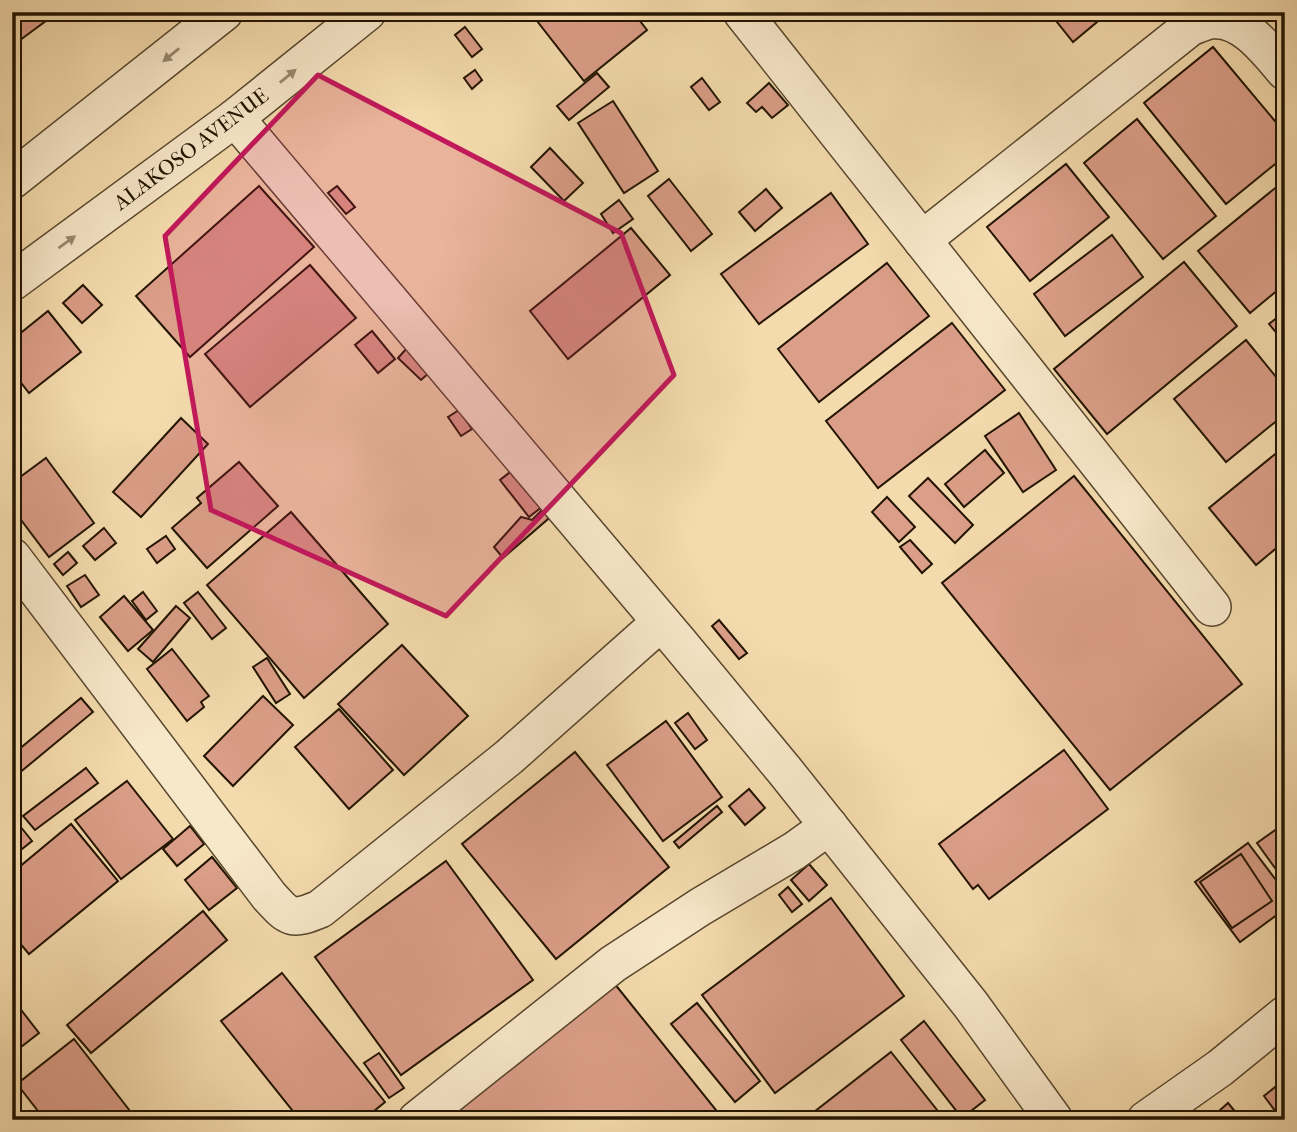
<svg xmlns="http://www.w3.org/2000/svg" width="1297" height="1132" viewBox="0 0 1297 1132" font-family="'IM FELL French Canon',serif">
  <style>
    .building { fill: #db9e88; stroke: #221401; stroke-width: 2 }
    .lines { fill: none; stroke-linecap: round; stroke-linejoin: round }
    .minor-casing { stroke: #56462c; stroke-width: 40 }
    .minor { stroke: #f8e8ca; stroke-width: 37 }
    .oneway { fill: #988970 }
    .marked { fill: #c2185b; fill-opacity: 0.2; stroke: #c2185b; stroke-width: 5; stroke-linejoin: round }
    .labels { text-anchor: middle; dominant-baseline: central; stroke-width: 6; stroke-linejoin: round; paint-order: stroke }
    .street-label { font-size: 21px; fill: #221401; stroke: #f8e8ca }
  </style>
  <rect width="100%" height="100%" fill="#f4dbad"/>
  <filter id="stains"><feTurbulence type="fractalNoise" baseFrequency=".00286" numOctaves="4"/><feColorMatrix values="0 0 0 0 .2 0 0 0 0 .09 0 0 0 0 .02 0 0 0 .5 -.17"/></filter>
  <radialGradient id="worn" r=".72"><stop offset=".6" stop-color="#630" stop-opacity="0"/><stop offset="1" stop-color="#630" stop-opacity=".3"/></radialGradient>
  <g class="building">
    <path d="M12,12H58L12,46Z"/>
    <path d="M530,12H633L647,30L584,81Z"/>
    <path d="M1049,12H1109L1073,42Z"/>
    <path d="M465,27L482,49L472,57L455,35Z"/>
    <path d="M1213,47L1285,133V156L1226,204L1144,103Z"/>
    <path d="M475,70L482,80L472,89L464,78Z"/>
    <path d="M597,73L609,87L569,120L557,106Z"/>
    <path d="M702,78L720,102L709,110L691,87Z"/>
    <path d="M769,83L788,105L772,118L762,107L756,112L747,103Z"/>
    <path d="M613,101L658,171L624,193L578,123Z"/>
    <path d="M1137,119L1216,216L1163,259L1084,163Z"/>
    <path d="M550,148L583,183L564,201L531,167Z"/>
    <path d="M1066,164L1109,217L1030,281L987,227Z"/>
    <path d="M669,179L712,234L691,251L648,196Z"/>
    <path d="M1285,180V284L1250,313L1198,251Z"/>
    <path d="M259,186L314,247L190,357L136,296Z"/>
    <path d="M337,186L355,207L346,214L328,193Z"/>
    <path d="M766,189L782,208L755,231L739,212Z"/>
    <path d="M831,193L868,244L759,324L721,274Z"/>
    <path d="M619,200L633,219L613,233L601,214Z"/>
    <path d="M631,228L670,275L568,359L530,311Z"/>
    <path d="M1112,235L1143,277L1065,336L1034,294Z"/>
    <path d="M1184,262L1237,326L1107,434L1054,369Z"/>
    <path d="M887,263L929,316L819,402L778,349Z"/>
    <path d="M310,265L356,318L250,407L205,354Z"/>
    <path d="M83,285L102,305L82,323L63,303Z"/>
    <path d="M48,311L81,352L29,393L12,371V340Z"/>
    <path d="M1285,311V343L1269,324Z"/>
    <path d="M952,323L1005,390L878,488L826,421Z"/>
    <path d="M372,331L395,359L378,373L355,345Z"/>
    <path d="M1246,340L1285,388V414L1226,462L1174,399Z"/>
    <path d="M407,348L430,372L421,380L398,358Z"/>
    <path d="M459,410L472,429L461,436L448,417Z"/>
    <path d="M1019,413L1056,470L1023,492L985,436Z"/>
    <path d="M181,418L208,444L141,517L113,492Z"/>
    <path d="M1285,446V541L1256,565L1209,508Z"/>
    <path d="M985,450L1004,473L964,507L945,484Z"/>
    <path d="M46,458L94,523L49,557L12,508V483Z"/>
    <path d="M239,462L278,506L207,568L172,528L201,503L197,498Z"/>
    <path d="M519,465L548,502L529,517L500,480Z"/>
    <path d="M1074,476L1242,684L1110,790L942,583Z"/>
    <path d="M928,478L973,525L955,543L909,496Z"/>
    <path d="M887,497L915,527L899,542L872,512Z"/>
    <path d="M546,506L548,519L503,558L494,547L521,517L532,520Z"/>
    <path d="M291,512L388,624L304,698L207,585Z"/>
    <path d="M104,528L116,543L95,560L83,546Z"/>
    <path d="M166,536L175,549L157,563L147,549Z"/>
    <path d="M910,540L932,564L922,573L900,547Z"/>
    <path d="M68,552L77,563L63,575L54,564Z"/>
    <path d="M85,575L99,595L81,607L67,586Z"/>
    <path d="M143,592L157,611L146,620L132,601Z"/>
    <path d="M198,592L226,628L212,639L184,603Z"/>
    <path d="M124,596L153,630L128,651L100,617Z"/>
    <path d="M176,606L190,618L153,662L138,649Z"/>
    <path d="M719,620L747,653L739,659L712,626Z"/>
    <path d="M402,645L468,716L404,775L338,704Z"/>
    <path d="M172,649L209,696L201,702L204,707L187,721L147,669Z"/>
    <path d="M267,658L290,694L276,703L253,667Z"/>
    <path d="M263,696L293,725L233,786L204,756Z"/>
    <path d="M81,698L93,712L12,779V755Z"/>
    <path d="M339,709L393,770L349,809L295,747Z"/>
    <path d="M688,713L707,740L695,749L675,723Z"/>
    <path d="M666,721L722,797L663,841L607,765Z"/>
    <path d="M1064,750L1108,809L989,899L978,885L973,889L939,844Z"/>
    <path d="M575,752L669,867L556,959L462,844Z"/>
    <path d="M86,768L98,783L35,830L23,816Z"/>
    <path d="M127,781L173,839L121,879L75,820Z"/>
    <path d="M749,789L765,808L745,825L729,806Z"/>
    <path d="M717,806L722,812L679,848L674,842Z"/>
    <path d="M12,816L32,841L12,857Z"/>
    <path d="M1285,823V882L1257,843Z"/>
    <path d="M71,824L118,881L29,954L12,934V873Z"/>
    <path d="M190,826L204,844L177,866L163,849Z"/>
    <path d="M1285,840V854L1278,845Z"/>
    <path d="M1248,843L1285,892V909L1240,942L1195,882Z"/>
    <path d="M1241,854L1272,901L1232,928L1200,882Z"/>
    <path d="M212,857L237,888L209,910L185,880Z"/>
    <path d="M446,861L533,980L401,1075L315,957Z"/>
    <path d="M809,864L827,885L809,901L791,880Z"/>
    <path d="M788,887L802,904L792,912L779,895Z"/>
    <path d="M831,898L904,996L775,1093L702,995Z"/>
    <path d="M203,911L227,940L91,1053L67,1025Z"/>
    <path d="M282,973L385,1102L363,1120H300L221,1021Z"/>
    <path d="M614,983L724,1120H442Z"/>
    <path d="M15,1002L39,1033L12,1054V1004Z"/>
    <path d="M697,1003L760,1081L735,1102L671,1024Z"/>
    <path d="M924,1021L985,1100L962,1118L901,1040Z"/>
    <path d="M74,1039L137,1120H45L17,1084Z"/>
    <path d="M891,1052L945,1120H820L814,1112Z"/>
    <path d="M379,1053L404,1088L389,1098L364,1063Z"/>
    <path d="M1285,1079V1120H1282L1264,1096Z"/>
    <path d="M12,1100L28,1120H12Z"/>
    <path d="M1228,1103L1242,1120H1209Z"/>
  </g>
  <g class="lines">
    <defs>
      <g id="minor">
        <path d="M742,12L1212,607"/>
        <path d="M235,118L680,644L785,771L971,1005L1054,1120"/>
        <path d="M12,180L224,12"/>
        <path d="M922,240L1190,27C1196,25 1204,21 1211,20C1242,16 1267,50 1285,71"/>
        <path d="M12,282L235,118L367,12"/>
        <path d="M12,557L269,896C289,918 291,921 320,909L509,757L661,622"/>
        <path d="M417,1120L613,964L700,907L794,851L829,826"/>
        <path d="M1146,1120L1220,1068L1285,1015"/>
      </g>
    </defs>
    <use href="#minor" class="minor-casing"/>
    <use href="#minor" class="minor"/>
  </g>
  <defs><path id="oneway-solid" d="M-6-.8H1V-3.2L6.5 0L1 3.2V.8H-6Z" transform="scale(1.75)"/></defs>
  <g class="oneway">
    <use href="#oneway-solid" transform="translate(171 55) rotate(141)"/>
    <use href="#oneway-solid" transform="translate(288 76) rotate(-39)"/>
    <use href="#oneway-solid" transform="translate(67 242) rotate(-36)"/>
  </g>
  <path class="marked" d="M318,75L621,233L674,375L446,616L211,510L165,236Z"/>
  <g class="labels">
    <g class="street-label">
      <text transform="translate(191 149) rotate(-37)">ALAKOSO AVENUE</text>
    </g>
  </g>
  <rect width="1297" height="1132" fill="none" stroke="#f4dbad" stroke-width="42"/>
  <rect x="14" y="14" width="1269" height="1104" fill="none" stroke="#221401" stroke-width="3.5"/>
  <rect x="21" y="21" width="1255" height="1090" fill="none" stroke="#221401" stroke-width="2"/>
  <rect width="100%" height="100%" filter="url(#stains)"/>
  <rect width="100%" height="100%" fill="url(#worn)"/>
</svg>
